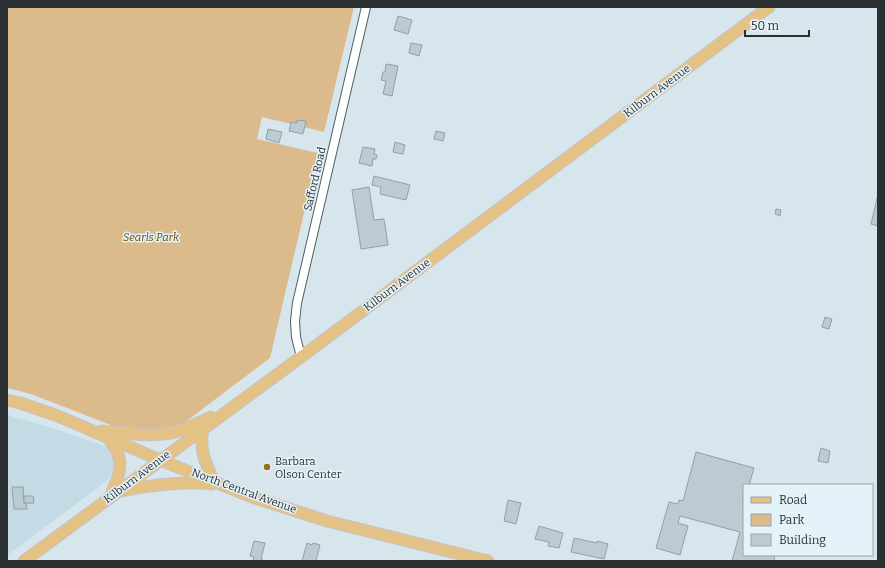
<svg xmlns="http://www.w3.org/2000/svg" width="885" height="568" viewBox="0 0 885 568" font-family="Bitter,serif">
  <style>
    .built { fill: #c4dbe5 }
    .green { fill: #dbbb8b }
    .building { fill: #bccbd2; stroke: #929fa6 }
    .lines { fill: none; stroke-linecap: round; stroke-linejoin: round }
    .minor-casing { stroke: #515e64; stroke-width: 10 }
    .major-casing { stroke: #c4c5c6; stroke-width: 13 }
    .minor { stroke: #fff; stroke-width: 8 }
    .major { stroke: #e4c286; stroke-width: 11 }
    .poi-dot { fill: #9a6e1e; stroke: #e4f3fa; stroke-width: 1.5 }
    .labels { text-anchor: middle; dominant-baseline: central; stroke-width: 3; stroke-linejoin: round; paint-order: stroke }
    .street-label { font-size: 11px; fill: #2b3033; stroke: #e4f3fa }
    .park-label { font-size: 11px; font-style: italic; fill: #664500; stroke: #e4f3fa }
    .poi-label { font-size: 11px; fill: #2b3033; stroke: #e4f3fa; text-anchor: start }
  </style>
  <rect width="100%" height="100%" fill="#d7e6ed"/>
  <path class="built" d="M7,415L53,428L107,447L115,460L114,468L109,478L95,490L7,555Z"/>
  <path class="green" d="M7,7H354L324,132L262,117L257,139L318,153L270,358L180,426L153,434L121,429L31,394L7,388Z"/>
  <g class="building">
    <path d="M398,16L412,20L408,34L394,30Z"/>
    <path d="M411,43L422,45L419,56L409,53Z"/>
    <path d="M386,64L398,66L392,96L383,94L386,81L381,80L383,72H385Z"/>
    <path d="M297,120L306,121L303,134L289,131L291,122L297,123Z"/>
    <path d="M268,129L282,132L279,143L266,139Z"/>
    <path d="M436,131L445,133L443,141L434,139Z"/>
    <path d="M395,142L405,145L403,154L393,152Z"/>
    <path d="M363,147L375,149L374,154L377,155L376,159H373L372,166L359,163Z"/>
    <path d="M374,176L410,185L406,200L380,194L381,187L372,185Z"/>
    <path d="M369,187L374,220L384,219L388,245L361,249L352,190Z"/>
    <path d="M878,194V226L871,224Z"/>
    <path d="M776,209L781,210L780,216L775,214Z"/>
    <path d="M825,317L832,319L829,329L822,327Z"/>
    <path d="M821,448L830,451L828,463L818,461Z"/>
    <path d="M696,452L754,468L749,485H744L743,507H744V555H775L774,561H732L740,532L680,516L678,523L688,526L680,555L656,548L669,502L678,504L679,500L683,501Z"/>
    <path d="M12,487H23L24,503H26L27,509H14Z"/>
    <path d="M24,496H33L34,503H24Z"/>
    <path d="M508,500L521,503L516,524L504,521Z"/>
    <path d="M539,526L563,533L559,548L548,546L549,542L535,539Z"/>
    <path d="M574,538L597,543V541L608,544L604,559L571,552Z"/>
    <path d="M254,541L265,543L261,559L263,560V561H253L254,557L250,556Z"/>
    <path d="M307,543L312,545L313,543L320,545L316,561H302Z"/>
  </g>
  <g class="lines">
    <defs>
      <path id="minor" d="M301,357L296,337L295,321L297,303L366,7"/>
      <g id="major">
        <path d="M7,400L20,403L58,416L160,460L252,497L327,521L488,561"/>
        <path d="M203,428C199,449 205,463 214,481"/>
        <path d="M102,431C124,433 148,437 171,433C185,430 198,423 211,417"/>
        <path d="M108,437C111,443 116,448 118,454C124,469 115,484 110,497"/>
        <path d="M120,491C151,485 181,481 212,484"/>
        <path d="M24,561L301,357L769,7"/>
      </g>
    </defs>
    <use href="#minor" class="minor-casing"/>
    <use href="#major" class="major-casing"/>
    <use href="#minor" class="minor"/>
    <use href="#major" class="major"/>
  </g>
  <circle class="poi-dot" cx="267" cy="467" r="4"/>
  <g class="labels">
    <g class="street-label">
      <text transform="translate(657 91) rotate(-37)">Kilburn Avenue</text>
      <text transform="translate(315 179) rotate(-77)">Safford Road</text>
      <text transform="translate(397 285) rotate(-37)">Kilburn Avenue</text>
      <text transform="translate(137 477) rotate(-37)">Kilburn Avenue</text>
      <text transform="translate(244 491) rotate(20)">North Central Avenue</text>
    </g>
    <g class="park-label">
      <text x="151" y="237">Searls Park</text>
    </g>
    <g class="poi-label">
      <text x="275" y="461">Barbara<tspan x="275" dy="13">Olson Center</tspan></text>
    </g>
  </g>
  <rect width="885" height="568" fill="none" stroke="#2b3033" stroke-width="16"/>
  <rect x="743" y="484" width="130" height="72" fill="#e4f3fa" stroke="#9aa5aa"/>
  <rect x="751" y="497" width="20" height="6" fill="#e4c286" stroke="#9aa5aa"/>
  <text x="779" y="504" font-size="12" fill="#2b3033">Road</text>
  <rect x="751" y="514" width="20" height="12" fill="#dbbb8b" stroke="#9aa5aa"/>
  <text x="779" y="524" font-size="12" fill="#2b3033">Park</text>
  <rect x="751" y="534" width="20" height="12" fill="#bccbd2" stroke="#9aa5aa"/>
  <text x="779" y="544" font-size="12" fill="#2b3033">Building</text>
  <path d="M745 30v6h64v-6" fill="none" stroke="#2b3033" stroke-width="2"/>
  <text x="751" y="30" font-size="12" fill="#2b3033" stroke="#e4f3fa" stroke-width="3" paint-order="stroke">50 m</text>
</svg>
